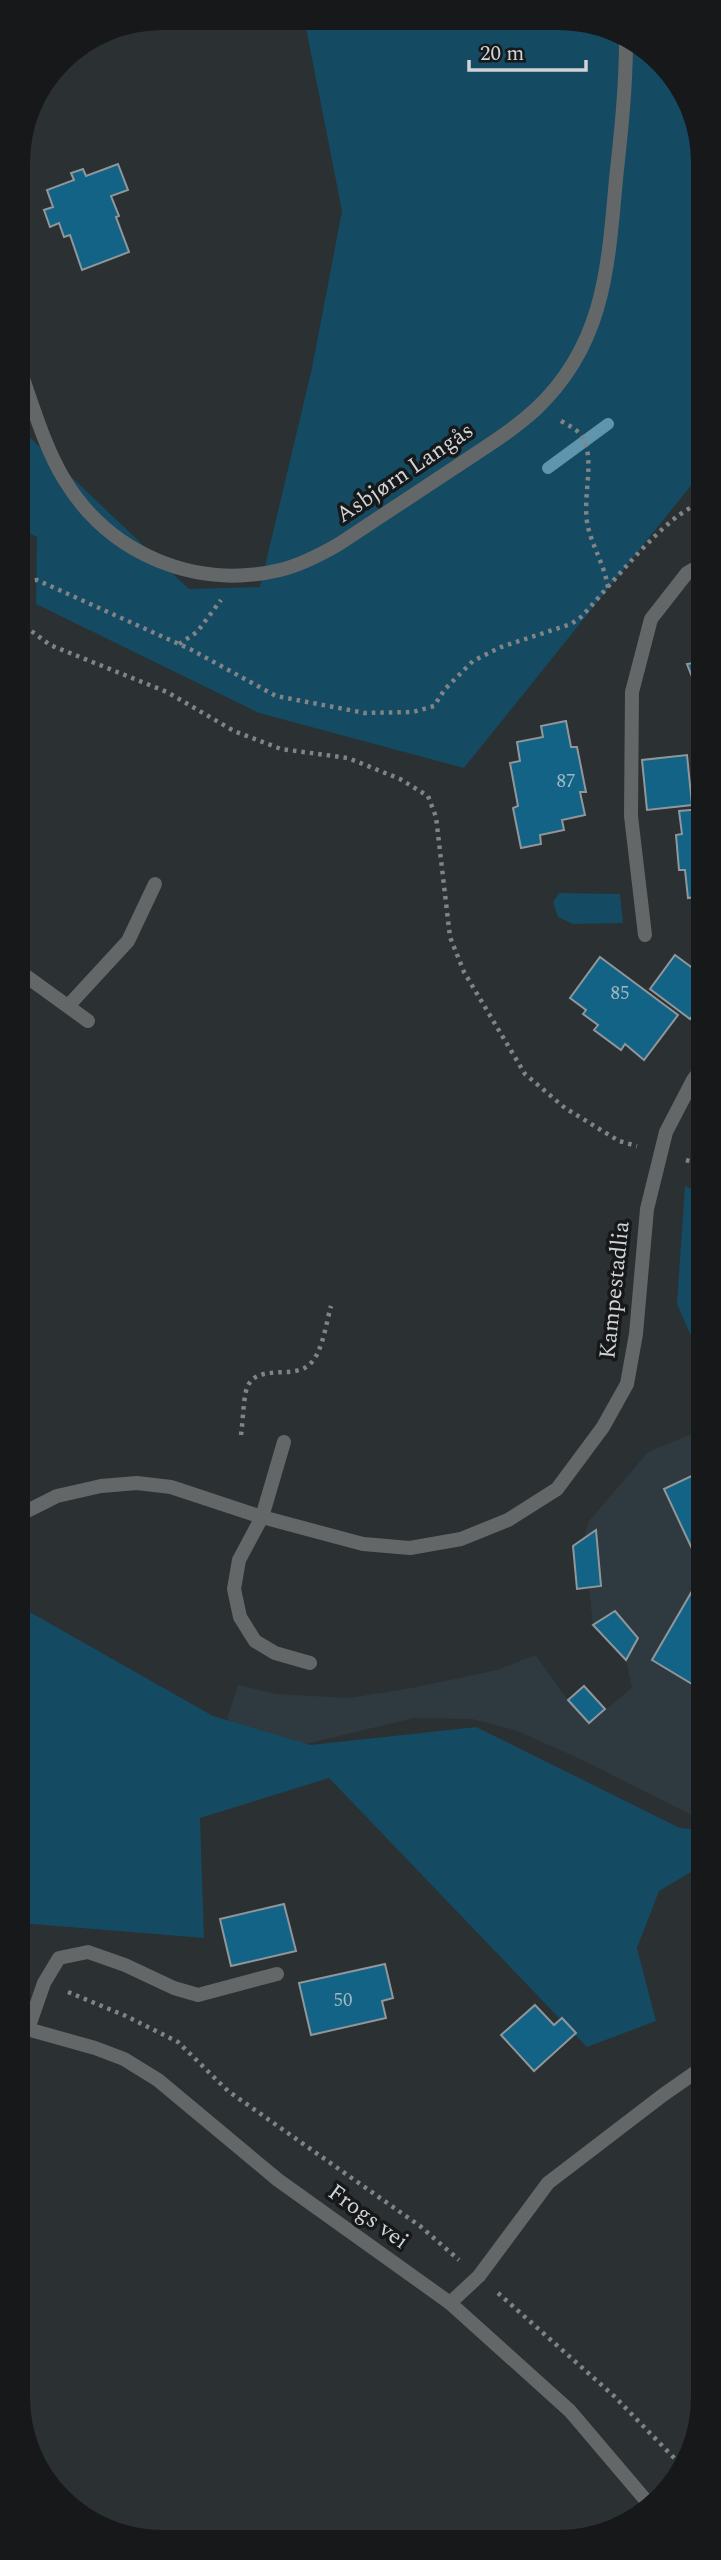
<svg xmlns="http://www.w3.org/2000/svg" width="721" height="2560" viewBox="0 0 721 2560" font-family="Spectral,serif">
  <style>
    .built { fill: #2f3a40 }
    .green { fill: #144a62 }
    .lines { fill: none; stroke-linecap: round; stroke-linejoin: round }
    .stream { stroke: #6095ae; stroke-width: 12 }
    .building { fill: #126385; stroke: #90969a; stroke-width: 2 }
    .path { stroke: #808486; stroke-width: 4.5; stroke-dasharray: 3.5 5; stroke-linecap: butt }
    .service { stroke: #646768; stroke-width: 14 }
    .minor { stroke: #646768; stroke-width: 14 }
    .labels { text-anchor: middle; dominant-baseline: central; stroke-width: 7; stroke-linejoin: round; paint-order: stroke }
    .number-label { font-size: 19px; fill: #a1b8c2 }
    .street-label { font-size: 23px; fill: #d1d4d6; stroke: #161819 }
  </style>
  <rect width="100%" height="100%" fill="#2b3033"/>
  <path class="built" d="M702,1430L703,1821L591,1764L515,1730L472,1719L414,1718L289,1748L230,1736L228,1716L238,1685L276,1694L349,1698L412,1688L497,1670L535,1655L568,1700L590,1722L632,1688L626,1660L593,1625L584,1538L589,1521L648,1452Z"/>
  <g class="green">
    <path d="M304,18L588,20L661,60L701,134V473L464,768L259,713L36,604L37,537L18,528V426L189,589L260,587L312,368L342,211Z"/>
    <path d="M559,893L620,894L623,923L573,924L558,917L553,902Z"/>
    <path d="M685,1186L702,1194V1361L677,1304Z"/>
    <path d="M19,1606L213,1716L311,1745L476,1727L680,1828L703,1830V1865L659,1891L637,1948L656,2021L587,2047L329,1778L200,1818L204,1938L20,1923Z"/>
  </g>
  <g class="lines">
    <path class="stream" d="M548,468L608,424"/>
  </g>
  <g class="building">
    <path d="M118,164L128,190L111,196L119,216L116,217L129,252L82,270L70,235L64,237L59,223L50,227L44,210L53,207L47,190L74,180L71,173L83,169L86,176Z"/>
    <path d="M701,662V681L694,682L687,664Z"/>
    <path d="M566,721L571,747H577L586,792H580L585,815L562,820L564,830L540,835L541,844L521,848L513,808L518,806L510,763L520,761L517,742L543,737L541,726Z"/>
    <path d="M687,755L692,805L647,810L642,760Z"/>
    <path d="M702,809V896L688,898L685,870H679L676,835L682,834L679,811Z"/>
    <path d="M675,955L702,975V1004L690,1019L650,989Z"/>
    <path d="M600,957L678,1015L644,1060L625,1044L621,1050L594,1030L598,1025L583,1014L586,1010L570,998Z"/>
    <path d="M702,1471V1570L664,1489Z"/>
    <path d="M596,1530L601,1586L577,1589L573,1546Z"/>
    <path d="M702,1574V1690L652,1660Z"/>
    <path d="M615,1611L638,1638L626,1660L593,1625Z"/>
    <path d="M584,1686L605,1709L589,1723L568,1700Z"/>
    <path d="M284,1904L296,1951L231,1966L220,1919Z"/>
    <path d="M385,1964L393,1998L382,2001L386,2018L311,2035L299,1983Z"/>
    <path d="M703,1970V1985L696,1974Z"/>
    <path d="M535,2005L554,2025L562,2018L576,2033L534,2071L501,2035Z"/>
  </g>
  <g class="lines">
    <g class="path">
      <path d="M561,421C573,428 582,431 586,446C593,468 582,502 588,527C593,548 605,566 608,588"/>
      <path d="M18,583L37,580L190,649L276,696L365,713L413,712L434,706L445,689L473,661L501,647L571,624L581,617C606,591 670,509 701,504"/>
      <path d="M18,621L50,645L167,692L234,731L281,749L348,758L400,779L428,796L436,817L450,937L464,972L525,1074L565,1108L619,1141L637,1146"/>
      <path d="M179,644L197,632L221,600"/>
      <path d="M686,1160L702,1165"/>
      <path d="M241,1435C243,1421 243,1405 246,1391C254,1360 294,1382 311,1363C323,1350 326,1323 331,1306"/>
      <path d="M68,1992L126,2016L178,2042L228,2091L420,2226L459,2260"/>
      <path d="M498,2293L614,2396L680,2464"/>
    </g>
    <g class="service">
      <path d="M69,1005L128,941L155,884"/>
      <path d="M284,1442L262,1517L239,1560L234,1589L240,1617L255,1641L275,1653L310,1663"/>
      <path d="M28,2029L44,1983L59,1958L88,1952L125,1965L174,1988L198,1995L277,1974"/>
      <path d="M450,2303L479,2276L548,2183L663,2095L703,2067"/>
    </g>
    <g class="minor">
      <path d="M18,365C32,402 43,444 64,479C109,554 195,590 280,570C301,565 320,555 339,544C377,519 416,493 454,468C482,449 511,432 536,409C605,344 608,266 616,179C621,133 626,87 626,41"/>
      <path d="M645,935L631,816L632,692L651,619L687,573L701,565"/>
      <path d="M19,971L88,1021"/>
      <path d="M19,1515L57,1496L101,1486L137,1483L171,1487L262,1517L363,1544L410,1548L461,1539L508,1520L557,1489L603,1427L627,1384L636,1334L647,1209L666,1132L693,1080L702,1068"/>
      <path d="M20,2027L95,2048L124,2059L158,2080L278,2180L450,2303L570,2411L649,2504"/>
    </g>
  </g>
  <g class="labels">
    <g class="number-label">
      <text x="566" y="781">87</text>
      <text x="620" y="993">85</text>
      <text x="343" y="2000">50</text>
    </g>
    <g class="street-label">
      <text transform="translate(405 473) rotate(-34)">Asbjørn Langås</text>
      <text transform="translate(615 1290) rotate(-84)">Kampestadlia</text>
      <text transform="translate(368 2217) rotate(36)">Frogs vei</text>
    </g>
  </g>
  <path d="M0 0H721V2560H0ZM162 30H559A132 132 0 0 1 691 162V2398A132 132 0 0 1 559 2530H162A132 132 0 0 1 30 2398V162A132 132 0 0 1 162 30Z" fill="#161819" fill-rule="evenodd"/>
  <path d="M469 60v10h117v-10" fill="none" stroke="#d1d4d6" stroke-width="3.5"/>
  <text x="480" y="60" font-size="21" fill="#d1d4d6" stroke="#161819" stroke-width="5" paint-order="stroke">20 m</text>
</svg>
